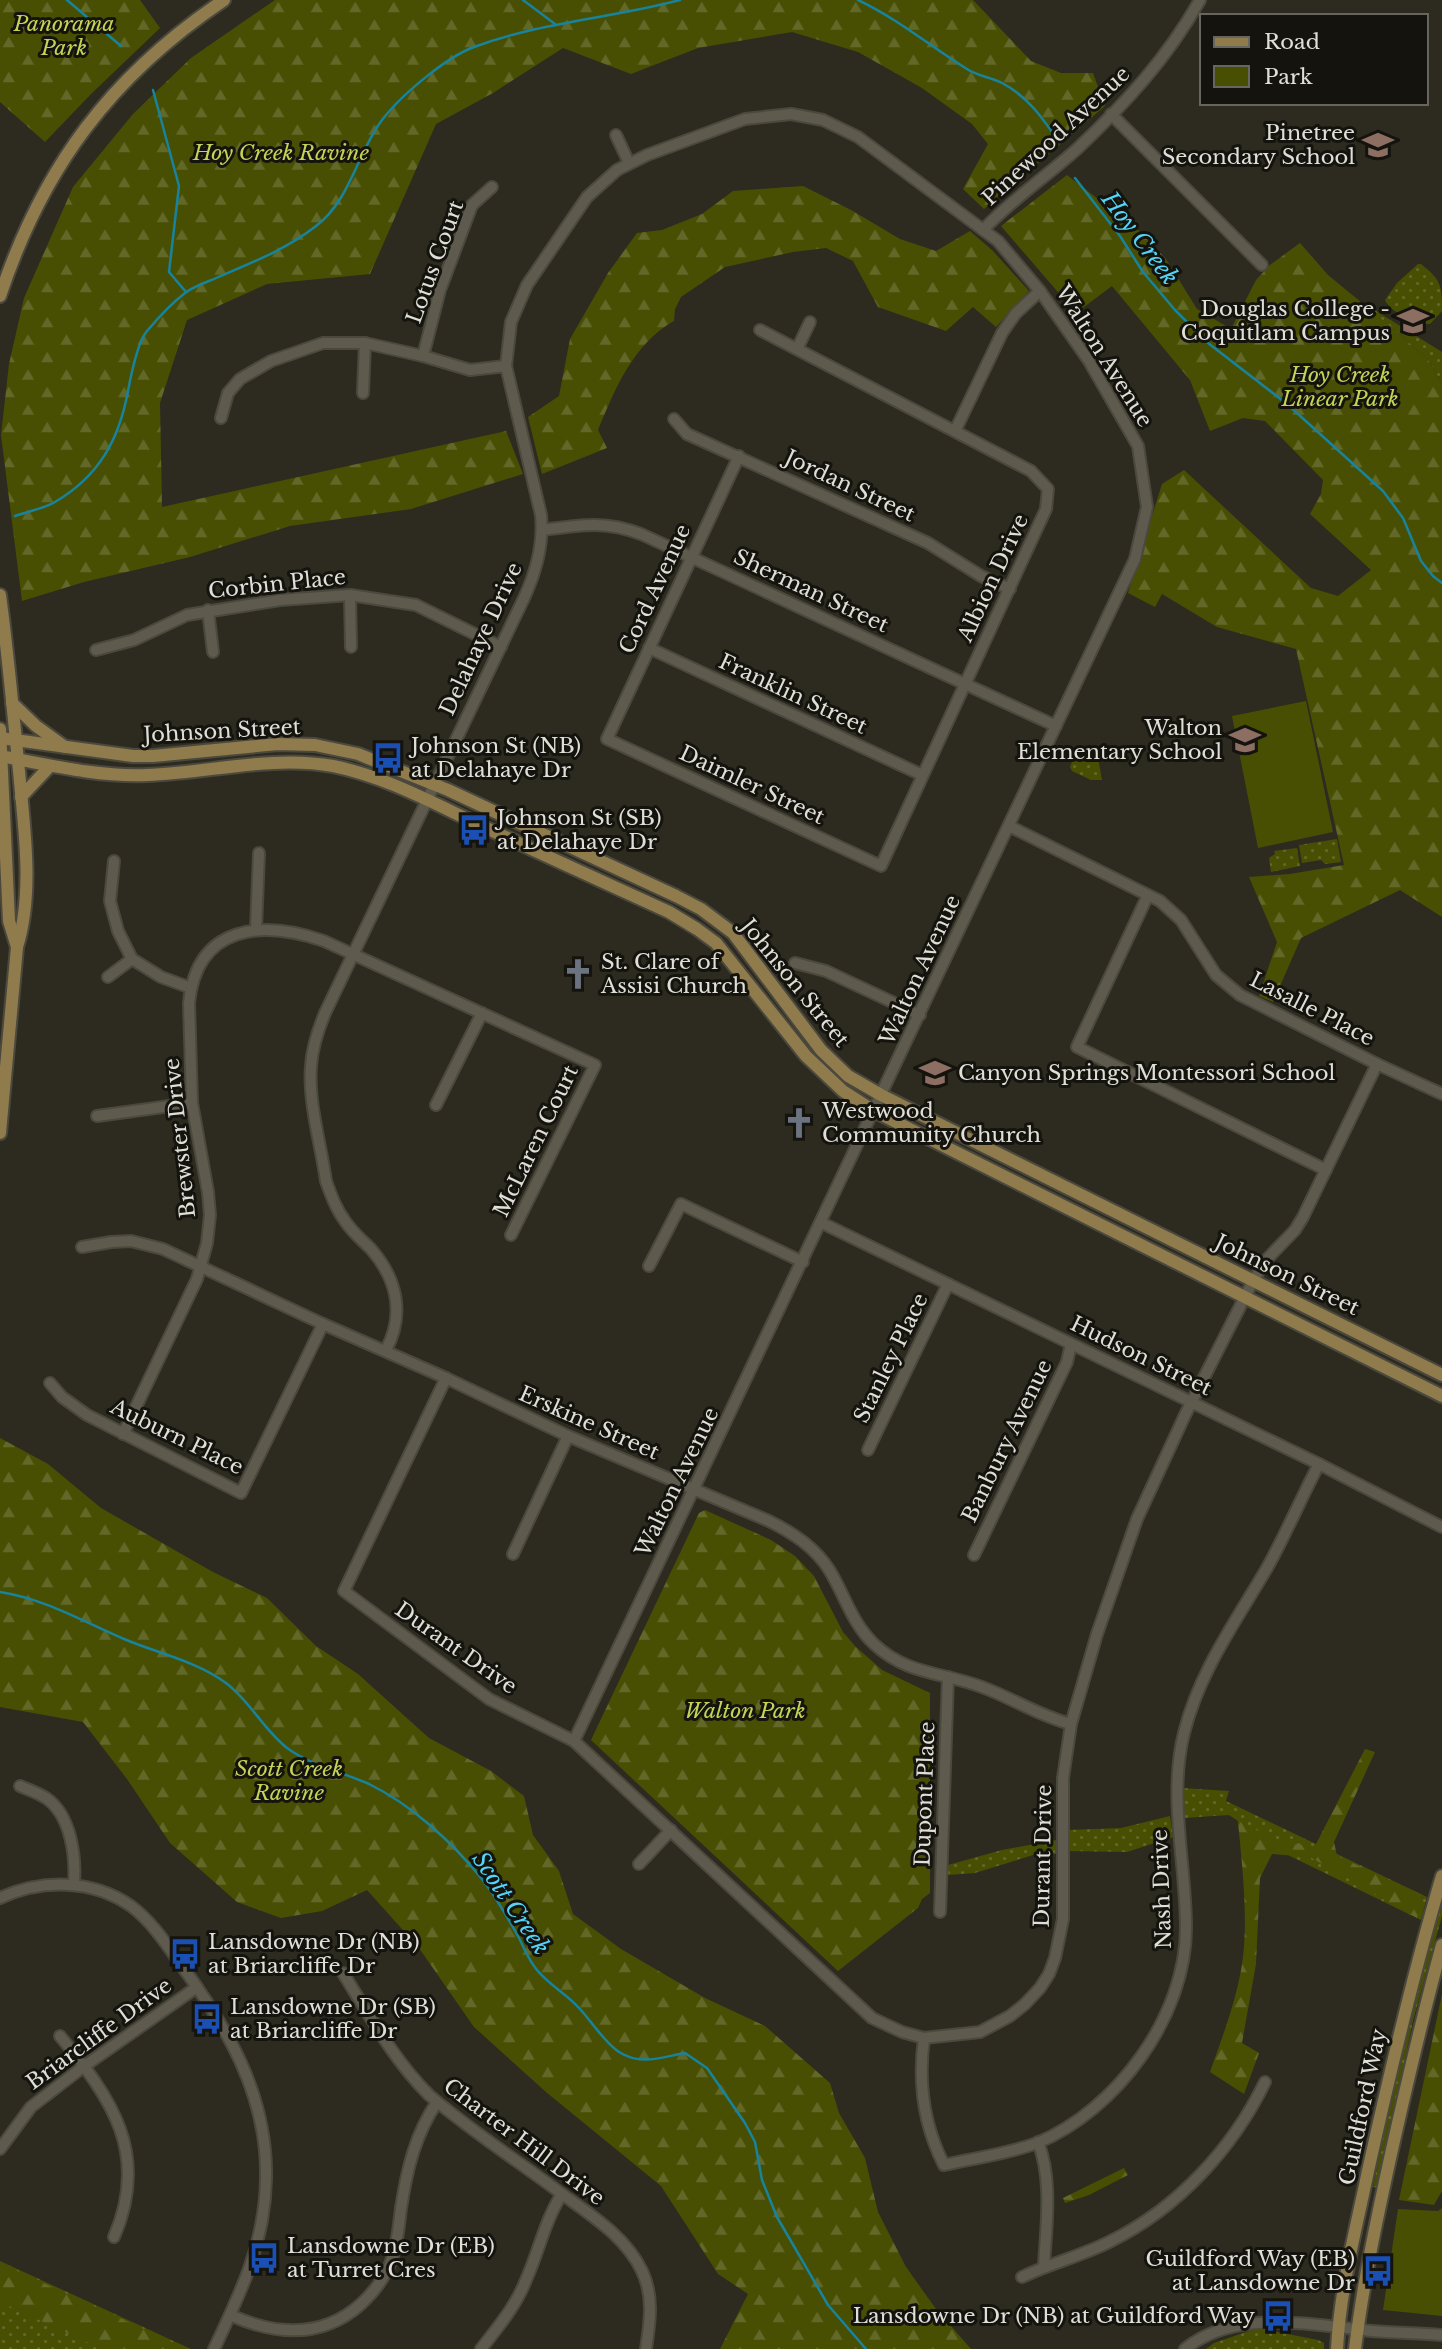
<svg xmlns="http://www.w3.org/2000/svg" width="1442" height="2349" viewBox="0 0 1442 2349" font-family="'Libre Baskerville',serif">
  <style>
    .green { fill: url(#green-dots) }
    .forest { fill: url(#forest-firs) }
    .pitch { fill: #484f03 }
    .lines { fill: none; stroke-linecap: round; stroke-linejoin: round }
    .stream { stroke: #18839d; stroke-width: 2.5 }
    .minor-casing { stroke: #4b483e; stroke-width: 14 }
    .major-casing { stroke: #4b483e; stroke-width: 16 }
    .minor { stroke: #5e5b4e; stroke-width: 10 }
    .major { stroke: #8f7b4c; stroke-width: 12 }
    .labels { text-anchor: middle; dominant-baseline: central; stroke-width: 6; stroke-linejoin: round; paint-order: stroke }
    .park-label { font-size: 21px; font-style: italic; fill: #c5d456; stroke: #14130e }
    .poi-label { font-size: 21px; fill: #e0dfd7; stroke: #14130e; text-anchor: start }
    .street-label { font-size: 21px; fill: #e0dfd7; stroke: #14130e }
    .water-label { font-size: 23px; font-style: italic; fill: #54d4f6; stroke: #14130e }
  </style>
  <defs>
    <pattern id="green-dots" width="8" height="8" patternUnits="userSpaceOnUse" patternTransform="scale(1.75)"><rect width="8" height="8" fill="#484f03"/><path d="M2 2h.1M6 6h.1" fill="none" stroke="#626827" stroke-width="1.8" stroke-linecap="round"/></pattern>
    <pattern id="forest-firs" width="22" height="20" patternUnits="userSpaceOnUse" patternTransform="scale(1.75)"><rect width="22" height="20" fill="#484f03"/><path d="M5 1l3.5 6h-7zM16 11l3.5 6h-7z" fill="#626827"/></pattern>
  </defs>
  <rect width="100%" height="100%" fill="#2d2b1f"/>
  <g class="green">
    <path d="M1418,264H1421C1441,280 1442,285 1442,311L1430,324C1417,325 1390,312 1385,300L1397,283Z"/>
    <path d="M1370,303L1373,309L1442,352V384L1429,361L1401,335L1368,309Z"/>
    <path d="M1096,747L1102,780H1091L1072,771L1070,767L1076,751Z"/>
    <path d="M1337,839L1341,862L1325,864L1321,860L1302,863L1299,845Z"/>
    <path d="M1297,848L1300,866L1271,872L1269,858L1275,854L1274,851Z"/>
    <path d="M1182,1788L1229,1791L1226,1801L1427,1897L1421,1920L1239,1831L1238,1821L1229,1815L1184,1818Z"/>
    <path d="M1170,1816L1173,1837L1127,1852L1068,1851V1830L1121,1828Z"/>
    <path d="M1056,1840V1854L1033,1855L975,1873L948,1875V1865L1002,1850Z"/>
    <path d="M1442,1897V1916L1413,2021L1378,2188L1373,2187L1403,2039Z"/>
    <path d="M0,2261L191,2349H0Z"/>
    <path d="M1258,2328L1318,2340L1324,2343V2349H1206L1214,2343Z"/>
  </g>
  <g class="forest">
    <path d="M0,0H140L160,28L91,94L45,142L0,102Z"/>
    <path d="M275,0H973L1031,61L1061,73H1093L1105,106L984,209L963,189L988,144L972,124L922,88L858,52L792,32L698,48L631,74L563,48L493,93L436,124L370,274L267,284L187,320L160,403L162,507L506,431L523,474L411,509L290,526L190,557L84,582L22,601L1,435L9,364L24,298L73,187L133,114L191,58Z"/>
    <path d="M1067,175L1138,230L1166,259L1197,309L1231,329L1256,280L1270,265L1300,243L1328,275L1401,335L1429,361L1442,384V917L1400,890L1301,938L1273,1002L1259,996L1277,942L1249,877L1290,874L1344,865L1296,649L1217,627L1162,594L1155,607L1128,593L1162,484L1184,470L1311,588L1338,596L1371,570L1310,514L1321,494L1323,480L1265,421L1243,418L1210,431L1190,380L1112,286L1076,313L1001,226Z"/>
    <path d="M803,186L851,210L900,239L936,251L970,231L993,251L1029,291L996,327L973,307L946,331L878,307L853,261L826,248L793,252L725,267L681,297L675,309L674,321C633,344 615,389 598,430L607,448L542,474L528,417L559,396L570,339L608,273L637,233L662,230L702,214L733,191Z"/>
    <path d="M0,1438L48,1464L101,1508L213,1572L267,1598L316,1646L358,1674L429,1738L491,1771L524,1796L533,1835L559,1871L573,1914L621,1949L705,1998L765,2026L830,2083L839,2113L865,2158L878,2212L906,2267L936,2309L971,2349H720L748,2294L718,2274L661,2186L546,2092L474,2027L419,1948L367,1890L322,1911L281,1918L237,1902L170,1843L127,1779L83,1722L0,1707Z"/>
    <path d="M705,1510L771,1540L795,1556L814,1576L843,1632L855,1646L882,1670L930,1693V1893L922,1899L918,1908L838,1971L591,1740L699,1513Z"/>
    <path d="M1365,1749L1375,1752L1334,1842L1337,1856L1423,1895L1417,1918L1310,1857L1272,1854L1260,1878L1256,1964L1242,2043L1259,2053L1244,2094L1210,2072C1223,2035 1238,1997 1243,1957C1248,1913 1242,1866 1238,1821L1283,1843L1315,1846Z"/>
    <path d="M1442,1994V2191L1434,2205L1399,2200Z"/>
    <path d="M1124,2168L1128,2175L1089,2195L1065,2203L1063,2198Z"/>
    <path d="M0,2263L187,2349H102L0,2302Z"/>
  </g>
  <g class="pitch">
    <path d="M1306,701L1333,832L1258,848L1232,716Z"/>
    <path d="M1442,2208V2316L1383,2310L1398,2209L1438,2211Z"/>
  </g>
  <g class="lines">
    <g class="stream">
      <path d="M67,0L121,46"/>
      <path d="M523,0L555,24"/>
      <path d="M858,0C898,19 930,46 967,69C977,76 991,77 1002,83C1027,96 1041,116 1057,139"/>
      <path d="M153,90L179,186L169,272L186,292"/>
      <path d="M1075,178L1120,236L1143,272L1175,310L1208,343L1287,404L1383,491L1403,518L1421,561L1433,576L1442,583"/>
      <path d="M15,516C28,511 43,509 55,502C99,476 119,440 128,391C131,375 137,343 147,331C158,318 172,303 185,293C195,285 211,281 223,275C256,261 288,248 316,226C352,199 358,148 386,115C405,92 447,57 474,47C541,22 612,18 680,0"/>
      <path d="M0,1592C45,1599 82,1621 124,1639C157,1653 196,1661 226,1683C250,1701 263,1729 287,1748C312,1766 342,1772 369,1784C412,1805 452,1842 482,1879C496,1897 508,1918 519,1938C524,1948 529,1961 537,1970C549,1985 567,1994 580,2009C592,2022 604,2042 619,2052C641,2066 662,2057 685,2053L707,2068L745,2123L755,2142L762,2180L777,2217L828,2305L866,2349"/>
    </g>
    <defs>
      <g id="minor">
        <path d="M1111,114L1262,265"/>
        <path d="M616,135L629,163"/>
        <path d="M983,230C1011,200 1047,176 1077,149C1125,104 1168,57 1200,0"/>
        <path d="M797,349L810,322"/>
        <path d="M423,356L440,290L472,205L492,187"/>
        <path d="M363,393L365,343"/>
        <path d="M221,418L228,393L240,379L271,361L323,343H365L423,356L470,370L506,366"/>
        <path d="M674,419L687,434L928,543L981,576L1010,589"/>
        <path d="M955,431L1002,333L1016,313L1040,291"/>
        <path d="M739,456L607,739L881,866L1046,509L1048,489L1031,471L760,330"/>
        <path d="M542,530C580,525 604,520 641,534L1056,726"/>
        <path d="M350,595L351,647"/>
        <path d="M208,610L213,652"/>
        <path d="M649,648L922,775"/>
        <path d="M96,650L134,640L187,615L280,600L350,595L416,605L501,647"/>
        <path d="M1009,826L1160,901L1181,920L1216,975L1240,995L1377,1064L1442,1094"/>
        <path d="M114,861L110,901L118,931L132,959L161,977L191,988"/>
        <path d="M1148,895L1077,1047L1326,1170"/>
        <path d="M256,929L259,853"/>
        <path d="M795,963L826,971L920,1015"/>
        <path d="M108,977L132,959"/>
        <path d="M436,1105L482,1013"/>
        <path d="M97,1116L192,1103"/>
        <path d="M822,1223L1319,1464L1442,1527"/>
        <path d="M82,1247L111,1242L131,1241L163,1249L323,1324L446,1378L568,1436L769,1521C793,1533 815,1547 830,1571C845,1596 852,1623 874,1644C907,1675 942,1672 982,1687C1012,1698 1039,1716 1071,1724"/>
        <path d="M649,1266L681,1204L803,1262"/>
        <path d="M386,1350C405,1314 397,1279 371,1249C362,1240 352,1232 345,1221C336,1209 331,1195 326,1181C321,1145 308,1102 311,1066C312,1048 318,1030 325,1013L524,598C536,572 544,545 541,515L506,366L511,322L527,285L587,197L617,170L647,155L745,119L791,114L823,120L858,137L998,241L1040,291L1089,361L1138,446L1147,507L1135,559L574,1741"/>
        <path d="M446,1378L344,1591L489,1699L574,1741L872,2018L902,2032L924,2038L980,2032L1010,2016L1025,2004L1040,1988L1049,1974L1055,1958L1063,1919V1778L1071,1724L1097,1634L1137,1519L1185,1415L1254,1279L1268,1258L1295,1230L1303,1217L1377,1064"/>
        <path d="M50,1383L62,1397L87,1415L241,1493L323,1324"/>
        <path d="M123,1434L197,1279L207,1243L210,1215L208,1192L192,1103L189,1003C197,924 263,920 324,941L595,1065L511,1235"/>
        <path d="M868,1450L948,1284"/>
        <path d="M513,1554L568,1436"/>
        <path d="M974,1555L1067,1362L1071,1344"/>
        <path d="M20,1786C29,1790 38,1793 46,1798C71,1815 76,1856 74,1884"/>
        <path d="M639,1864L671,1830"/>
        <path d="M0,1898C42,1879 92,1879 131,1906C151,1921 165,1942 179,1962C227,2027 268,2095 266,2179C265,2243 241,2292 214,2349"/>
        <path d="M940,1912L948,1677"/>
        <path d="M343,1973C369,2015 394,2060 429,2095C471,2131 518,2161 562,2194C591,2215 626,2237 642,2271C654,2296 650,2322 646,2349"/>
        <path d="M60,2036C112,2099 150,2154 114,2237"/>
        <path d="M924,2038C918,2082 924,2126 944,2165C974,2158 1008,2154 1037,2143C1117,2110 1186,2016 1186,1928C1186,1863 1168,1797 1184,1733C1199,1672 1236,1621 1267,1568C1286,1534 1301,1498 1319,1464"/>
        <path d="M1038,2142C1053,2180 1046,2227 1044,2266"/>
        <path d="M0,2149L31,2107L83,2067L197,1987"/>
        <path d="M1022,2277C1051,2263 1082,2256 1111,2241C1178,2208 1233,2148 1265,2082"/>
        <path d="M230,2315C275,2335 322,2339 361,2304C375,2291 387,2275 393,2256C398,2240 399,2224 401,2208C407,2169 415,2135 437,2102"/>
        <path d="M481,2349C498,2327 516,2306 526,2280C539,2251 545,2220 562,2194"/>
        <path d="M1185,2349C1235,2308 1313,2325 1372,2331C1395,2333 1419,2333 1442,2335"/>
      </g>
      <g id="major">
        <path d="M0,296C43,167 111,76 224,0"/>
        <path d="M0,595C8,653 13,712 19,771C24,828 34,892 17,947L0,1133"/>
        <path d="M12,703L36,726L65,747"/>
        <path d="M0,729L9,921L17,947"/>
        <path d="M0,738L133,756H153L278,744L315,745L358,754L448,790L676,896L701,909L733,933L821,1050L848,1076L881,1095L1442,1375"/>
        <path d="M0,756C49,765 98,777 147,775C209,773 271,755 333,766C384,776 433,803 480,825C543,855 606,883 669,912L697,929L716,943L806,1056L843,1091L874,1111L1442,1396"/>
        <path d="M21,797L50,766"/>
        <path d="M1337,2349C1340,2289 1356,2229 1368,2171C1390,2072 1413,1974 1442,1876"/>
        <path d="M1355,2349C1363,2283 1377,2218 1391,2154C1407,2083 1423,2014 1442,1945"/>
      </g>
    </defs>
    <use href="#minor" class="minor-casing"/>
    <use href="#major" class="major-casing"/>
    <use href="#minor" class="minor"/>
    <use href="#major" class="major"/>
  </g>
  <defs>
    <symbol id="school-bare" viewBox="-9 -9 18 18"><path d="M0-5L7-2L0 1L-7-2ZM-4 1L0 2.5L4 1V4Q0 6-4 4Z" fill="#8d6e63" stroke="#14130e" stroke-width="2.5" paint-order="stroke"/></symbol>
    <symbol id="university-bare" viewBox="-9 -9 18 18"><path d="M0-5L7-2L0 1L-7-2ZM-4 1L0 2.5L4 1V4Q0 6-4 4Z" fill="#8d6e63" stroke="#14130e" stroke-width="2.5" paint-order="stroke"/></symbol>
    <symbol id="bus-bare" viewBox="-9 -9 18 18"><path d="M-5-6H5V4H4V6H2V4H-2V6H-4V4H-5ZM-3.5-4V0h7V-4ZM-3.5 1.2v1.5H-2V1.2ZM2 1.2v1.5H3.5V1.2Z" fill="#1a4fb4" stroke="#14130e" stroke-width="2.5" paint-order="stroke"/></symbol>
    <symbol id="church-bare" viewBox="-9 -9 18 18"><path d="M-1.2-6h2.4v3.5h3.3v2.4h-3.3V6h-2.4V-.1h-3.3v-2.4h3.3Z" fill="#6b7280" stroke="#14130e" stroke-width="2.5" paint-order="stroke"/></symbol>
  </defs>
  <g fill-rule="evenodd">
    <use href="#school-bare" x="1356" y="123" width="44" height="44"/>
    <use href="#university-bare" x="1391" y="299" width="44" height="44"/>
    <use href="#school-bare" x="1223" y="718" width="44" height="44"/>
    <use href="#bus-bare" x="366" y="736" width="44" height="44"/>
    <use href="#bus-bare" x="452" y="808" width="44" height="44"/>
    <use href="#church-bare" x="556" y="952" width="44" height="44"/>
    <use href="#school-bare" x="913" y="1051" width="44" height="44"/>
    <use href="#church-bare" x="777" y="1101" width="44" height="44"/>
    <use href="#bus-bare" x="163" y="1932" width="44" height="44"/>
    <use href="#bus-bare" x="185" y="1997" width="44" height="44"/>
    <use href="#bus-bare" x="242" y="2236" width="44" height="44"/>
    <use href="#bus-bare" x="1356" y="2249" width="44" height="44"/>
    <use href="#bus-bare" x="1256" y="2294" width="44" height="44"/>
  </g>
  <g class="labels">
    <g class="park-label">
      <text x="64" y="24">Panorama<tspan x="64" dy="24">Park</tspan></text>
      <text x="281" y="153">Hoy Creek Ravine</text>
      <text x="1340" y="375">Hoy Creek<tspan x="1340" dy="24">Linear Park</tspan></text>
      <text x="745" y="1711">Walton Park</text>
      <text x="289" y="1769">Scott Creek<tspan x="289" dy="24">Ravine</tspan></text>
    </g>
    <g class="poi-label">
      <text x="1355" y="133" text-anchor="end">Pinetree<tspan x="1355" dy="24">Secondary School</tspan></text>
      <text x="1390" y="309" text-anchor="end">Douglas College -<tspan x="1390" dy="24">Coquitlam Campus</tspan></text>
      <text x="1222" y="728" text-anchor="end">Walton<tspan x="1222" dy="24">Elementary School</tspan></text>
      <text x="411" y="746">Johnson St (NB)<tspan x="411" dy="24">at Delahaye Dr</tspan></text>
      <text x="497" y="818">Johnson St (SB)<tspan x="497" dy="24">at Delahaye Dr</tspan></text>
      <text x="601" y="962">St. Clare of<tspan x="601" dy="24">Assisi Church</tspan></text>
      <text x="958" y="1073">Canyon Springs Montessori School</text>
      <text x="822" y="1111">Westwood<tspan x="822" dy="24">Community Church</tspan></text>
      <text x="208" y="1942">Lansdowne Dr (NB)<tspan x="208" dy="24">at Briarcliffe Dr</tspan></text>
      <text x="230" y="2007">Lansdowne Dr (SB)<tspan x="230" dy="24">at Briarcliffe Dr</tspan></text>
      <text x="287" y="2246">Lansdowne Dr (EB)<tspan x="287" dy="24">at Turret Cres</tspan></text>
      <text x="1355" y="2259" text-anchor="end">Guildford Way (EB)<tspan x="1355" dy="24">at Lansdowne Dr</tspan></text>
      <text x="1255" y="2316" text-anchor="end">Lansdowne Dr (NB) at Guildford Way</text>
    </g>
    <g class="street-label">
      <text transform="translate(1056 136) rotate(-43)">Pinewood Avenue</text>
      <text transform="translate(435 262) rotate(-70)">Lotus Court</text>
      <text transform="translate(1104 356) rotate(58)">Walton Avenue</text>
      <text transform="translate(850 486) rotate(25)">Jordan Street</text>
      <text transform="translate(993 578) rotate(-65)">Albion Drive</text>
      <text transform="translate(277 584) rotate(-6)">Corbin Place</text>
      <text transform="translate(655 589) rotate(-65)">Cord Avenue</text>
      <text transform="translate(811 591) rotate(25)">Sherman Street</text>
      <text transform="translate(481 639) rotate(-65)">Delahaye Drive</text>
      <text transform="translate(793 694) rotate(25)">Franklin Street</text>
      <text transform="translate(222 731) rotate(-3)">Johnson Street</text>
      <text transform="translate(752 785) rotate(25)">Daimler Street</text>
      <text transform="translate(920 970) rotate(-65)">Walton Avenue</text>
      <text transform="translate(795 983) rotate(51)">Johnson Street</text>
      <text transform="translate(1312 1009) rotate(27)">Lasalle Place</text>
      <text transform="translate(180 1138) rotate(-96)">Brewster Drive</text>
      <text transform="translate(536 1141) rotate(-64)">McLaren Court</text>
      <text transform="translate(1287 1275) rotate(26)">Johnson Street</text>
      <text transform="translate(1141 1356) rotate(26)">Hudson Street</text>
      <text transform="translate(891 1358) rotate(-64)">Stanley Place</text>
      <text transform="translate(589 1423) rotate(24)">Erskine Street</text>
      <text transform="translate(177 1437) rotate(26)">Auburn Place</text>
      <text transform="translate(1007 1441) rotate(-64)">Banbury Avenue</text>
      <text transform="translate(677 1482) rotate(-64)">Walton Avenue</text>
      <text transform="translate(456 1648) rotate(35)">Durant Drive</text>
      <text transform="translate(925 1794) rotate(-88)">Dupont Place</text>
      <text transform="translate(1043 1856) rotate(-89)">Durant Drive</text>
      <text transform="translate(1162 1889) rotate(-92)">Nash Drive</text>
      <text transform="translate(99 2034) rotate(-36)">Briarcliffe Drive</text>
      <text transform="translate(1363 2107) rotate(-78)">Guildford Way</text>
      <text transform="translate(524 2142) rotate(37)">Charter Hill Drive</text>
    </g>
    <g class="water-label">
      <text transform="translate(1140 238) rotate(53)">Hoy Creek</text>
      <text transform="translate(511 1903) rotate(56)">Scott Creek</text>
    </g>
  </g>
  <rect x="1200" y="14" width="228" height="91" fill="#14130e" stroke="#66655e" stroke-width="2"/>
  <rect x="1214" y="37" width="35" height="10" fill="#8f7b4c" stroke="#66655e" stroke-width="2"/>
  <text x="1264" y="49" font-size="21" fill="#e0dfd7">Road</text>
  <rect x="1214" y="66" width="35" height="21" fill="#484f03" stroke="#66655e" stroke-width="2"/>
  <text x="1264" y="84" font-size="21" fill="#e0dfd7">Park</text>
</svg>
